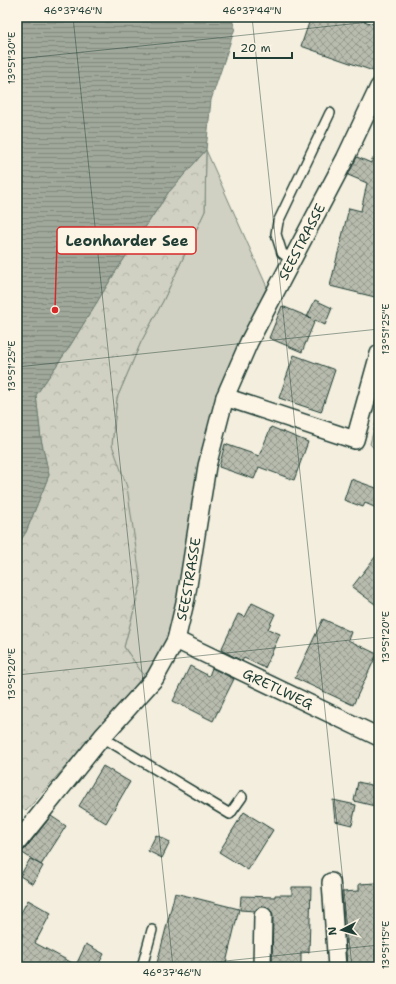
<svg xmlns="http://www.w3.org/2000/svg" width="396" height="984" viewBox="0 0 396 984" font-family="'Shantell Sans',sans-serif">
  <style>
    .grass { fill: #d0d1c2; stroke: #78877b }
    .forest { fill: url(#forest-crowns); stroke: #78877b }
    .water { fill: url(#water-rules); stroke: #6c7d72 }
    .building { fill: url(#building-cross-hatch); stroke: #1f3d34 }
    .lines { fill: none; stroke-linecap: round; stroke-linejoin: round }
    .service-casing { stroke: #1f3d34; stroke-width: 12 }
    .minor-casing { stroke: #1f3d34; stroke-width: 20 }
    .service { stroke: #fcf5e5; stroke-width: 9 }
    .minor { stroke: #fcf5e5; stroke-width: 17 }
    .ticks { fill: none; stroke: #1f3d34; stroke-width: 1; stroke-opacity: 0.45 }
    .labels { text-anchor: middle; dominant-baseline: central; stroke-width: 4; stroke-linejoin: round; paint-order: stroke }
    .street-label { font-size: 14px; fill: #1f3d34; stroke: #fcf5e5 }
    .leader { fill: none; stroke: #d62828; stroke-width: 1.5 }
    .callout-dot { fill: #d62828; stroke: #fcf5e5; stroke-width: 1.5 }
    .callout { fill: #fcf5e5; stroke: #d62828; stroke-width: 1.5 }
    .callout-label { font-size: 15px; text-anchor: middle; font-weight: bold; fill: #1f3d34 }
    .neatline { fill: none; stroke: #1f3d34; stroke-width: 1.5 }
    .ticks-label { font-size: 10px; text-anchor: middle; fill: #1f3d34 }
  </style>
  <defs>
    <pattern id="forest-crowns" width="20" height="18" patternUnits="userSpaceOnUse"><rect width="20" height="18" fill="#d0d1c2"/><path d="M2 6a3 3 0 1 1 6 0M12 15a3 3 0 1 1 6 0" fill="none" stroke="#b2b4a7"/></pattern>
    <pattern id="water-rules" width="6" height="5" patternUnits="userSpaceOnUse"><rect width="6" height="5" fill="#a0a89b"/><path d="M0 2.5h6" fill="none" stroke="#828a7f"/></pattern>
    <pattern id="building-cross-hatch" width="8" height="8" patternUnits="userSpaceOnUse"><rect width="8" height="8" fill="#b8bcae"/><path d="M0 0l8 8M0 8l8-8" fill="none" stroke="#959a8e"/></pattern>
  </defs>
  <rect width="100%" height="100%" fill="#f3eede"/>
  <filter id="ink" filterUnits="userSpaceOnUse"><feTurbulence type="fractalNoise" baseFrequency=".025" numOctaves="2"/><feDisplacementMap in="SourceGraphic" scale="8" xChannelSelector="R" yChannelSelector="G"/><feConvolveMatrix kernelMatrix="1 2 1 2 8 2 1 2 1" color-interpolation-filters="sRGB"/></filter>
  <g filter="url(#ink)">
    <g class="grass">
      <path d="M206,150L267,287L228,369L170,630L160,655L145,677L124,647L141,583L112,445L117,398L141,342L163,301L205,211Z"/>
      <path d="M379,410V454L370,444Z"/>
    </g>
    <path class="forest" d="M206,150L205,211L163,301L141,342L117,398L112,445L127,487L141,583L124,647L145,677L26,811L17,803V546L26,532L49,475L41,439L36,395L68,349L116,271L168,193Z"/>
    <path class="water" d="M17,17H231L235,28L211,100L206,150L168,193L116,271L68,349L36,395L41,439L49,475L26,532L17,546Z"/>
    <g class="building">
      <path d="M311,17H352L379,26V73L301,46Z"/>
      <path d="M357,157L371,163L372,159L379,160V298L330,286L349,208L361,211L367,183L348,175Z"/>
      <path d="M315,300L332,308L325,325L315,320L302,352L269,338L282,306L311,318L307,317Z"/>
      <path d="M294,355L335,370L321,412L279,398Z"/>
      <path d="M271,427L308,442L294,480L259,467L254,479L219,467L225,444L259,456Z"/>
      <path d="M351,479L379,489V509L365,503L363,507L344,500Z"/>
      <path d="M379,552V607L352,587Z"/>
      <path d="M252,603L275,614L268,629L280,634L265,668L244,658L242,661L221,650L238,614L245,617Z"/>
      <path d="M323,619L351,632L348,640L377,654L353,705L295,678Z"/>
      <path d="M190,666L209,676L212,668L234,679L213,721L173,701Z"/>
      <path d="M103,766L130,782L106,823L79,806Z"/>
      <path d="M358,782L379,787V807L354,801Z"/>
      <path d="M333,800L356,805L352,825L335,821Z"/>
      <path d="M244,812L273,830L248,870L219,852Z"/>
      <path d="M51,816L66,826L41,865L21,852L25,849Z"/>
      <path d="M156,835L170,842L162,858L148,851Z"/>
      <path d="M30,859L43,866L33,884L20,876Z"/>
      <path d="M377,883L379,911V950H375L376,964L363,965V967H347L342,892L359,891V884Z"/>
      <path d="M292,887H311L309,952H301V967H272L273,916L272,912L268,908L264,906L259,907L255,911L240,910L241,896L275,897V895H292Z"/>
      <path d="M175,893L239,909L225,967H156Z"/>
      <path d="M28,900L51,913L35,943L76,965L86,944L104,954L97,967H17V945L23,934L17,930V920Z"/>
    </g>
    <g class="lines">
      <defs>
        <g id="service">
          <path d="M292,260L282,253L276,234L278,222L330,113"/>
          <path d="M102,737L230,814L242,797"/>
          <path d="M142,967L152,930"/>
        </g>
        <g id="minor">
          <path d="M225,397L355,440L379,354"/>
          <path id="s1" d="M176,640L379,737"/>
          <path id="s2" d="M17,843L102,737L155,678L176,640L186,598L207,466L225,397L249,342L345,159L379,87"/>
          <path d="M331,882L337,967"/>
          <path d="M262,967L263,916"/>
        </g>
      </defs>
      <use href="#service" class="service-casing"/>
      <use href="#minor" class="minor-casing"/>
      <use href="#service" class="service"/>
      <use href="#minor" class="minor"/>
    </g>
  </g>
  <path class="ticks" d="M73,17L173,967M252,17L352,967M17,59L379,21M17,367L379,329M17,675L379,637M168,967L379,945"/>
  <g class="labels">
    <g class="street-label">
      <text stroke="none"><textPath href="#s2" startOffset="680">SEESTRASSE</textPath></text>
      <text stroke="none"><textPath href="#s2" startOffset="321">SEESTRASSE</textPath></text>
      <text stroke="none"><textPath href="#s1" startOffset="113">GRETLWEG</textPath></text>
    </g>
  </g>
  <path class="leader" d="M55 310L57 241"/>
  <circle class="callout-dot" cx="55" cy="310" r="4"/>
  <rect class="callout" x="57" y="227" width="139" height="27" rx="4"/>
  <g class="callout-label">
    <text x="127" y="246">Leonharder See</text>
  </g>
  <rect width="396" height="984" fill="none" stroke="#fcf5e5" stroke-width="44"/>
  <g transform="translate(342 930) rotate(264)" stroke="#fcf5e5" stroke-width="3" paint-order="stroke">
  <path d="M0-3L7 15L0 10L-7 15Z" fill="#1f3d34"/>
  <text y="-6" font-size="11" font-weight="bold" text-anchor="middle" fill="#1f3d34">N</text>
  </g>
  <path d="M234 52v6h58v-6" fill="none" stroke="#1f3d34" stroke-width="2"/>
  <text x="240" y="52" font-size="12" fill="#1f3d34" stroke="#fcf5e5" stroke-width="3" paint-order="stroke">20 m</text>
  <rect x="22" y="22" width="352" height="940" class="neatline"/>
  <g class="ticks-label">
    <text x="73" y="14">46°37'46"N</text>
    <text x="252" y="14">46°37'44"N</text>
    <text transform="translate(11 58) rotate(-90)" y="4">13°51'30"E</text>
    <text transform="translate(385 329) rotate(-90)" y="4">13°51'25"E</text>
    <text transform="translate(11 366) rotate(-90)" y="4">13°51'25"E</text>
    <text transform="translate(385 637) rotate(-90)" y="4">13°51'20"E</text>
    <text transform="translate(11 674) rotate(-90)" y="4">13°51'20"E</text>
    <text transform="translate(385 945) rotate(-90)" y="4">13°51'15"E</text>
    <text x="172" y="976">46°37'46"N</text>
  </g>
</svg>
